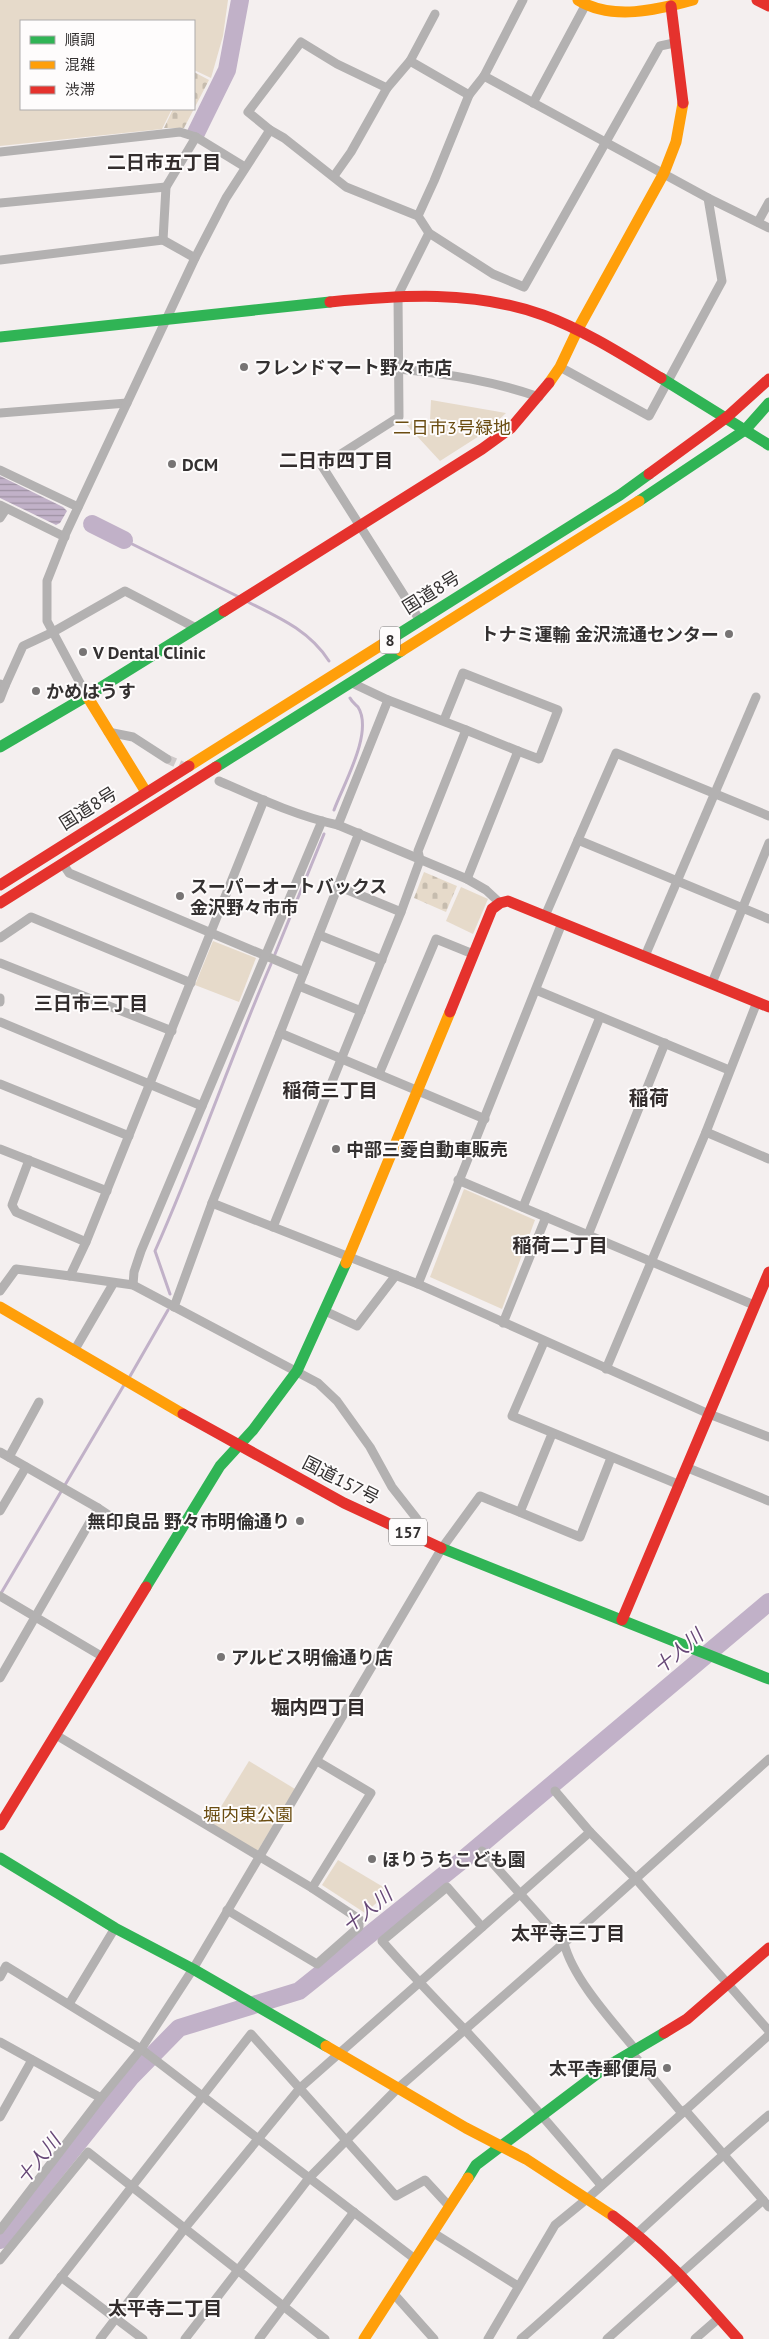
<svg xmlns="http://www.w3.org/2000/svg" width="769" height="2339" viewBox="0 0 769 2339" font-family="'PT Sans','Noto Sans JP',sans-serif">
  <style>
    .cemetery { fill: url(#cemetery-stones) }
    .park { fill: #e6daca }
    .water { fill: url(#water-rules) }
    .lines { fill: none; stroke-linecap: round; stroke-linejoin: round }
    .stream { stroke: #c1b1c8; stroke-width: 3 }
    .river { stroke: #c1b1c8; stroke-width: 18 }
    .street-tunnel { stroke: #cec9c9; stroke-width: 9; stroke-dasharray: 9 4.5; stroke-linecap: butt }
    .street { stroke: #b3b1b1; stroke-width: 9 }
    .fast { stroke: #30b455; stroke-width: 11 }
    .slow { stroke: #ff9f0a; stroke-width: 11 }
    .jam { stroke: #e5322d; stroke-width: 11 }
    .poi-dot { fill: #777474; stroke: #fefcfc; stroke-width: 2 }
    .labels { text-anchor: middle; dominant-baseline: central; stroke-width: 4; stroke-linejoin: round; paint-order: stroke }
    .shield { fill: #fefcfc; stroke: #716e6e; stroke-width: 1 }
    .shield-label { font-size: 16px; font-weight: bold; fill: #343131 }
    .poi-label { font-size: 18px; font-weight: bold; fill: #343131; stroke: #fefcfc; text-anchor: start }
    .park-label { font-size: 18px; fill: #6b4d12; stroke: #fefcfc }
    .street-label { font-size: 18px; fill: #343131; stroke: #fefcfc }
    .neighbourhood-label { font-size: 19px; font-weight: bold; fill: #332d2d; stroke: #fefcfc }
    .water-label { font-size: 19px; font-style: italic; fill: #674877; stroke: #fefcfc }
    .quarter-label { font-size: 20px; font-weight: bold; fill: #332d2d; stroke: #fefcfc }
  </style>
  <defs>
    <pattern id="cemetery-stones" width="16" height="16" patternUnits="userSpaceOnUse" patternTransform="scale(1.25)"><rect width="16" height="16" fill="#e6daca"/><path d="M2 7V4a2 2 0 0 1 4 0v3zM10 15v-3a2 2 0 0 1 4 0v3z" fill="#c6bcae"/></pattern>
    <pattern id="water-rules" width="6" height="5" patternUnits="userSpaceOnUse" patternTransform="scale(1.25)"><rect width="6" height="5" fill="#c1b1c8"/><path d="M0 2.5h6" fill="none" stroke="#9e91a3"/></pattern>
  </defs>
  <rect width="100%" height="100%" fill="#f4efef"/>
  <g class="cemetery">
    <path d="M194,72L209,80L184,128H164L173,109H194Z"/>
    <path d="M424,872L457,886L446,912L414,898Z"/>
  </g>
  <g class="park">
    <path d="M0,0H228L223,36L211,78L194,70V21H21V109H172L162,129L0,146Z"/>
    <path d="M431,400L506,413L487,431L440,461L404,422L430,420Z"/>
    <path d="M461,887L488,899L473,934L446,921Z"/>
    <path d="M213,941L256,958L239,1002L195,985Z"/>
    <path d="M464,1189L535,1220L502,1309L430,1277Z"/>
    <path d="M249,1761L295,1789L257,1852L211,1823Z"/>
    <path d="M338,1860L390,1891L365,1913L322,1885Z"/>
  </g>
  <path class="water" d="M0,476L63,507L67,511L60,523L56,525L0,498Z"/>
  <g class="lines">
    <g class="stream">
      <path d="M124,540L239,597"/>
      <path d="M246,601C278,617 309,630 329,661"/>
      <path d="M334,810C343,785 374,732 358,707C355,704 352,702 350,698"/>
      <path d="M275,954L324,834"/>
      <path d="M170,1294L155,1251C197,1157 230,1059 271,964"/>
      <path d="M129,1378L168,1310"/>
      <path d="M0,1595L124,1385"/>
    </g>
    <g class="river">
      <path d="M196,133L227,70L240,0"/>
      <path d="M92,524L124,540"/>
      <path d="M0,2240L130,2078L179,2028L299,1991L465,1858L769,1602"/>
    </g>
    <path class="street-tunnel" d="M167,759L187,768"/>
    <g class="street">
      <path d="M410,61L435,14"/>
      <path d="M484,76L708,198"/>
      <path d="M533,103L585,6"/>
      <path d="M270,130L248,112L301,42L337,64L387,88"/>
      <path d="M0,152L180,132L196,137"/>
      <path d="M334,176L351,152L387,88L410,61L469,95L484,76L523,0"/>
      <path d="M0,203L166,187"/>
      <path d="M418,216L434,181L469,95"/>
      <path d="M758,222L769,202"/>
      <path d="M163,240L195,258"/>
      <path d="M0,260L163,240L166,187L196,137L245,167"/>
      <path d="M560,367L649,416L722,281L708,198L769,228"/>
      <path d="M399,369C448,374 493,381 539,397"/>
      <path d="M0,413L127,403"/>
      <path d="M0,470L78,507"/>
      <path d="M0,505L65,537"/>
      <path d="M0,518L6,509"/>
      <path d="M419,619L322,466L399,417L398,295L429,233"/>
      <path d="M0,684L5,686L23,646L53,632L125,591L196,628"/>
      <path d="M87,696L47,621V581L66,533L195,258L226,198L270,130L284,138L346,187L418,216L429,233L493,274L524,287L660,46L674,43"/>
      <path d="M0,699L5,686"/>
      <path d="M388,700L466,730"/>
      <path d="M444,720L463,673L558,710L539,759L518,751"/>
      <path d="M108,732L133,737L167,759"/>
      <path d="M219,781C258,798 297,816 338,825L467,879L486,890L500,903"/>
      <path d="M338,825L388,700L352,683"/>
      <path d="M578,840L616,753L769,816"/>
      <path d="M63,864L69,873L304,972L280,1033L485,1119"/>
      <path d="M338,886L401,912"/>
      <path d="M545,916L578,840L769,919"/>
      <path d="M319,935L382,960"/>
      <path d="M0,938L31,917L191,983"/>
      <path d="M645,956L756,697"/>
      <path d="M0,963L172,1031"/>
      <path d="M304,972L359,833"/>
      <path d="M712,983L769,843"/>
      <path d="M299,986L361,1011"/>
      <path d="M536,990L729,1070"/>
      <path d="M0,998V1002"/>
      <path d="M0,1022L202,1106"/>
      <path d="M379,1074L436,939L473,954"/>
      <path d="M0,1084L129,1136"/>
      <path d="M706,1132L769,1159"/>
      <path d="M0,1149L107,1191"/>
      <path d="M29,1160L12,1205L16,1212L86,1242"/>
      <path d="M458,1180L754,1305"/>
      <path d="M212,1203L418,1284L709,1414L769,1437"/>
      <path d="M523,1207L600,1017"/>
      <path d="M273,1227L401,912L420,860L418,851L466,730L518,751L467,879"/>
      <path d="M588,1235L665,1043"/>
      <path d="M70,1276L133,1285L318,1383L337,1401L370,1447L392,1487L417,1519L410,1533"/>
      <path d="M418,1284L562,923"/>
      <path d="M133,1285L134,1272L141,1251L322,821"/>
      <path d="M0,1291L16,1269L70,1276L86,1242L264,800"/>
      <path d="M174,1307L212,1203L280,1033"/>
      <path d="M325,1311L357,1326L396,1275"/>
      <path d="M503,1323L546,1217"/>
      <path d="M544,1342L512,1416L680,1485"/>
      <path d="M74,1351L113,1284"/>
      <path d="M606,1369L706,1132L757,1002"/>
      <path d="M0,1452L98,1508"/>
      <path d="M9,1457L39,1402"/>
      <path d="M688,1468L769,1501"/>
      <path d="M0,1511L26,1467"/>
      <path d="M520,1512L552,1434"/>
      <path d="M0,1596L103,1657"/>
      <path d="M0,1678L98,1508L110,1516"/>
      <path d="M56,1735L312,1888L359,1919V1927L317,1964L227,1910"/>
      <path d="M555,1791L590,1832"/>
      <path d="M482,1851L564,1943C573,1979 612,2021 635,2049"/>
      <path d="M312,1888L371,1793L317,1761"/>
      <path d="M482,1927L447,1887L382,1941C409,1972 437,2001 465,2030C512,2080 557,2133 601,2185"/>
      <path d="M0,1977L6,1966L141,2049L415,2259"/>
      <path d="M69,2004L115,1928"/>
      <path d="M0,2042L101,2098"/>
      <path d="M631,2052L682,2113"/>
      <path d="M685,2110L769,2207"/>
      <path d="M0,2117L32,2060"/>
      <path d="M0,2230L101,2098L141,2049L193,1969L442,1548L480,1496L580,1537L611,1458"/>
      <path d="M432,2232L518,2286"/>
      <path d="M0,2260L88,2152L325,2339"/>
      <path d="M61,2277L143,2339"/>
      <path d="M393,2293L434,2339"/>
      <path d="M13,2339L251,2034L396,2196L425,2180L449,2206"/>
      <path d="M100,2339L185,2228L300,2088L590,1832L636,1879L769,2031"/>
      <path d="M185,2339L309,2178L397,2089L564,1943L769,1759"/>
      <path d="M259,2339L354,2212"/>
      <path d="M488,2339L555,2225L588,2198L769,2035"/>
      <path d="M521,2339C605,2266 684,2187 769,2115"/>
      <path d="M607,2339L763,2200"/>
      <path d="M695,2339L719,2318"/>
    </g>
    <g class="fast">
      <path d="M0,337L330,302"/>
      <path d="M661,378L769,445"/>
      <path d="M639,501L745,430L769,403"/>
      <path d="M394,637L620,495L649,474"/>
      <path d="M0,747L87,696L224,611"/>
      <path d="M216,767L401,651"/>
      <path d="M441,1548L769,1679"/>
      <path d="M146,1587L220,1466L253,1430L297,1371L346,1263"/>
      <path d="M0,1858L115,1928L193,1969L326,2046"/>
      <path d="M468,2178L476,2165L606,2067L664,2033"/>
    </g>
    <g class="slow">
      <path d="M578,0C612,21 657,10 693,0"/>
      <path d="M549,383L560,367L578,329L664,173L676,142L683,103"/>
      <path d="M401,651L639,501"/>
      <path d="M87,696L146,792"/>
      <path d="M189,766L394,637"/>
      <path d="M346,1263L450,1012"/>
      <path d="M0,1307L183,1414"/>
      <path d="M326,2046L466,2128L526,2159L613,2216"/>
      <path d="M364,2339L468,2178"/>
    </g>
    <g class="jam">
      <path d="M757,0L769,6"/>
      <path d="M671,6L683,103"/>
      <path d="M330,302C402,295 473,290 543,315C584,330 623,355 661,378"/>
      <path d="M649,474L727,417L769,379"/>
      <path d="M224,611L482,449L511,428L549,383"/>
      <path d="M0,885L189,766"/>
      <path d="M0,903L216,767"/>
      <path d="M450,1012L492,909L500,903L508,901L769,1007"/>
      <path d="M183,1414L344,1503L441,1548"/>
      <path d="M622,1620L769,1272"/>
      <path d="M0,1825L146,1587"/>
      <path d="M664,2033L687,2019L769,1948"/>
      <path d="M613,2216C662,2252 698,2294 738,2339"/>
    </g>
  </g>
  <g class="poi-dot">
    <circle cx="244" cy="367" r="5"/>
    <circle cx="172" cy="464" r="5"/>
    <circle cx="729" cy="634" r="5"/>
    <circle cx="83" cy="652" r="5"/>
    <circle cx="36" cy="691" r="5"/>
    <circle cx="180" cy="896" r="5"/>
    <circle cx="336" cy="1149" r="5"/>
    <circle cx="300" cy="1521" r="5"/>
    <circle cx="221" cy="1657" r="5"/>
    <circle cx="372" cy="1859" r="5"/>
    <circle cx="667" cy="2068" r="5"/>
  </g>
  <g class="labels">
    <g class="shield">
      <rect x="380" y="626.5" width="20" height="27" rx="4"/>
      <rect x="389" y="1518.5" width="38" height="27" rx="4"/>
    </g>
    <g class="shield-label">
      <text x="390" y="640">8</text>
      <text x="408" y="1532">157</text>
    </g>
    <g class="poi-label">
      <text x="254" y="367">フレンドマート野々市店</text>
      <text x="182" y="464">DCM</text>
      <text x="719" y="634" text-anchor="end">トナミ運輸 金沢流通センター</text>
      <text x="93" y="652">V Dental Clinic</text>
      <text x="46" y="691">かめはうす</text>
      <text x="190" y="886">スーパーオートバックス<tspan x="190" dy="21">金沢野々市市</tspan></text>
      <text x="346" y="1149">中部三菱自動車販売</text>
      <text x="290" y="1521" text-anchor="end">無印良品 野々市明倫通り</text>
      <text x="231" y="1657">アルビス明倫通り店</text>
      <text x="382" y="1859">ほりうちこども園</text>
      <text x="657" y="2068" text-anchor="end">太平寺郵便局</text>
    </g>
    <g class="park-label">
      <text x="452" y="427">二日市3号緑地</text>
      <text x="248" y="1814">堀内東公園</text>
    </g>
    <g class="street-label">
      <text transform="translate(431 592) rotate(-32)">国道8号</text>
      <text transform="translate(88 808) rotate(-32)">国道8号</text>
      <text transform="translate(341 1480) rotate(27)">国道157号</text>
    </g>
    <g class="neighbourhood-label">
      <text x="164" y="162">二日市五丁目</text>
      <text x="336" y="460">二日市四丁目</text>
      <text x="91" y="1003">三日市三丁目</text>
      <text x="330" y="1090">稲荷三丁目</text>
      <text x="560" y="1245">稲荷二丁目</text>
      <text x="318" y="1707">堀内四丁目</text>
      <text x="568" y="1933">太平寺三丁目</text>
      <text x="165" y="2308">太平寺二丁目</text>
    </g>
    <g class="water-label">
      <text transform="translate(678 1651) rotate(-40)">十人川</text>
      <text transform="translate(367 1910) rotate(-39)">十人川</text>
      <text transform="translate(38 2159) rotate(-51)">十人川</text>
    </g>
    <g class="quarter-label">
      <text x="649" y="1098">稲荷</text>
    </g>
  </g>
  <rect x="20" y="20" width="175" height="90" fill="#fefcfc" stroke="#adabab"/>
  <rect x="30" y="36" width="25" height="8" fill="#30b455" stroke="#adabab"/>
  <text x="65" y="45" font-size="15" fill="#343131">順調</text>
  <rect x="30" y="61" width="25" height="8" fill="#ff9f0a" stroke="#adabab"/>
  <text x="65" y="70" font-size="15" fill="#343131">混雑</text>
  <rect x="30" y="86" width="25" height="8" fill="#e5322d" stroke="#adabab"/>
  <text x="65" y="95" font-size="15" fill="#343131">渋滞</text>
</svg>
